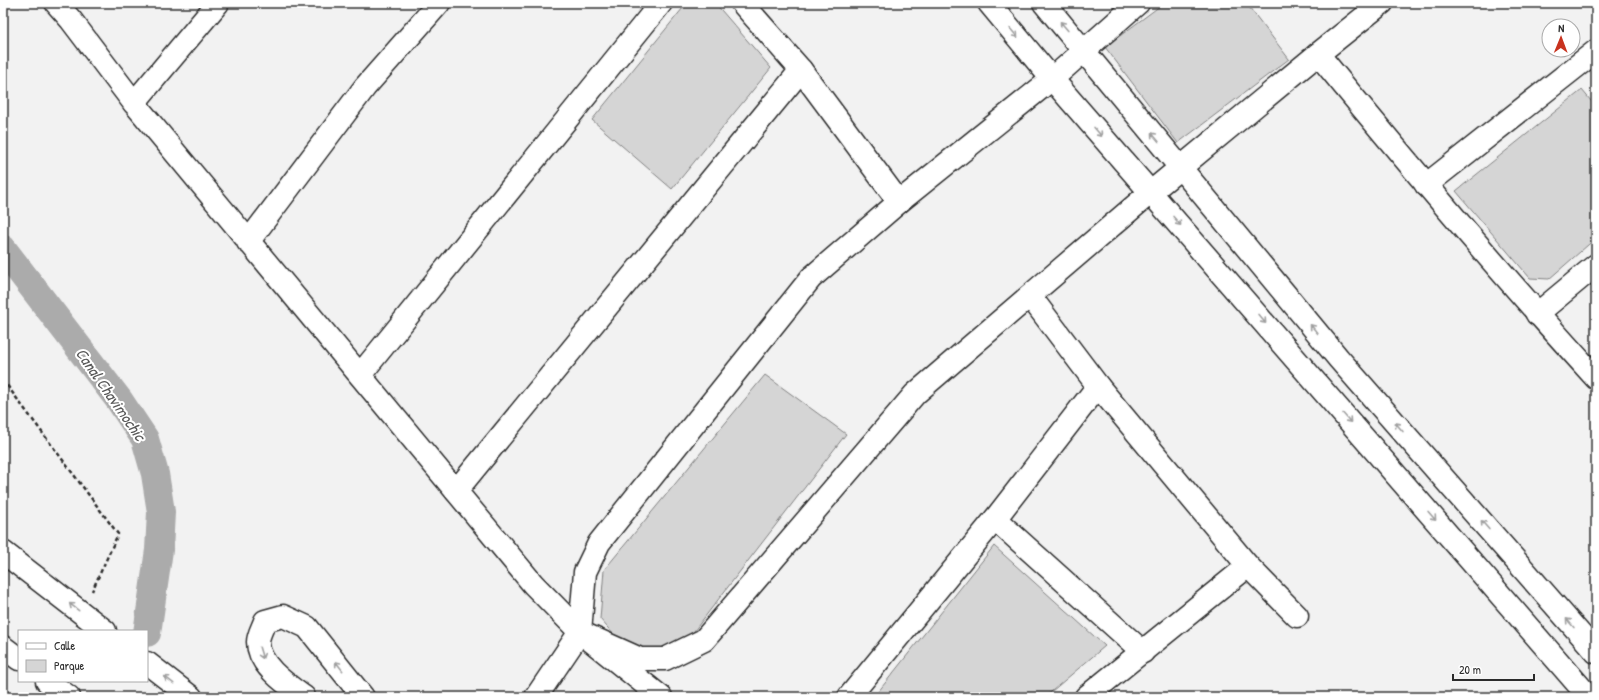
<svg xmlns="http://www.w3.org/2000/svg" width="1599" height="700" viewBox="0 0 1599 700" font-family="'Patrick Hand',sans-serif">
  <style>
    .green { fill: #d5d5d5; stroke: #808080 }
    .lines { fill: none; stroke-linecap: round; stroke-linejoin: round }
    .canal { stroke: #ababab; stroke-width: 28 }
    .minor-casing { stroke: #2b2b2b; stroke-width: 25 }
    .tertiary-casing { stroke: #2b2b2b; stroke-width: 25 }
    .motorway-casing { stroke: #2b2b2b; stroke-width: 25 }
    .path { stroke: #2b2b2b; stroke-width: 2.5; stroke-dasharray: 4 3; stroke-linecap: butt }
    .minor { stroke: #fff; stroke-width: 22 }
    .tertiary { stroke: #fff; stroke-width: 22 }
    .motorway { stroke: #fff; stroke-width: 22 }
    .oneway { stroke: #a0a0a0 }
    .labels { text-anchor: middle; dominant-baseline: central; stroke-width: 4; stroke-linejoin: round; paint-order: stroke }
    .water-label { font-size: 16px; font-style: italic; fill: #585858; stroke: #fff }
  </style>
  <rect width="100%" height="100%" fill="#f2f2f2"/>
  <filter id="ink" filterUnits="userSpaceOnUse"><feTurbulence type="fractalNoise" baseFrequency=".025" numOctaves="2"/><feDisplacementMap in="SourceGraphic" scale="8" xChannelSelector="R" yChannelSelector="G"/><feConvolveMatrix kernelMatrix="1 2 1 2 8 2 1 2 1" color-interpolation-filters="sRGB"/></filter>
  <g filter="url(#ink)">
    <g class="green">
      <path d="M687,3H715L771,68L672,189L592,120Z"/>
      <path d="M1164,3H1246L1289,59L1178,143L1105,47Z"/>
      <path d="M1582,90L1596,107V238L1549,279L1530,278L1456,191Z"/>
      <path d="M765,375L846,434L677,653L629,652L600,619L604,570Z"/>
      <path d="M994,546L1105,646L1045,697H874Z"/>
    </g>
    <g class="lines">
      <path class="canal" d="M3,249L119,400L145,439L155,474L161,512L159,550L147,633"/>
      <defs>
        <g id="minor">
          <path d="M56,3L71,20L134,103L533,584L580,632L661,697"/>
          <path d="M1138,3L1052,79L899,202L811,278L599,543L585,572L580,632L640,659H665L704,640L915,394L1151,192L1318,54L1382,3"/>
          <path d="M1318,54C1408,164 1500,273 1596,378"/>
          <path d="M801,70L899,202"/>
          <path d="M134,103L218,3"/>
          <path d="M1426,185L1596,51"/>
          <path d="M248,242L365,87L439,3"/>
          <path d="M1030,296L1098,386"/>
          <path d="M1537,314L1596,265"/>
          <path d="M360,375L661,3"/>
          <path d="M456,491L801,70L742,3"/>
          <path d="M995,519L1143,652"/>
          <path d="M304,697C286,684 258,665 258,642C258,635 263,627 265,621L283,616L307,627L363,697"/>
          <path d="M536,697L580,632"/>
          <path d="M849,697L995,519L1098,386L1248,566L1297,616"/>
          <path d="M1086,697L1248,566"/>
        </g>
        <g id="tertiary">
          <path d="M989,3L1052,79L1589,697"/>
          <path d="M1044,3L1339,359L1596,652"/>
        </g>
        <g id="motorway">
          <path d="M3,552L105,631"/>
          <path d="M3,647L19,659"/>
          <path d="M147,663L191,697"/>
          <path d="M47,681L69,697"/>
        </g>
      </defs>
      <use href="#minor" class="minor-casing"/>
      <use href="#tertiary" class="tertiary-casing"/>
      <use href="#motorway" class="motorway-casing"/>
      <path class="path" d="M3,380L118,534L92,591"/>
      <use href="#minor" class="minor"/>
      <use href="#tertiary" class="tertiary"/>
      <use href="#motorway" class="motorway"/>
    </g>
    <defs><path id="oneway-shaft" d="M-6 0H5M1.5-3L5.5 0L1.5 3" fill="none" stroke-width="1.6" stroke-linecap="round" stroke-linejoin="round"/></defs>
    <g class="oneway">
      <use href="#oneway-shaft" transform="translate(1064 26) rotate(-130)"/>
      <use href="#oneway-shaft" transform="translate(1014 33) rotate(50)"/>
      <use href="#oneway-shaft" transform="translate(1098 132) rotate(49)"/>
      <use href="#oneway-shaft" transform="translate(1155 137) rotate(-130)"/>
      <use href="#oneway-shaft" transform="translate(1177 221) rotate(49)"/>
      <use href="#oneway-shaft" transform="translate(1262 319) rotate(49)"/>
      <use href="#oneway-shaft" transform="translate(1314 329) rotate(-130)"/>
      <use href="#oneway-shaft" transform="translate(1347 418) rotate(49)"/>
      <use href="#oneway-shaft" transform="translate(1399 427) rotate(-131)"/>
      <use href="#oneway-shaft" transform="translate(1432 516) rotate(49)"/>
      <use href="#oneway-shaft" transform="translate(1485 525) rotate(-131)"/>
      <use href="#oneway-shaft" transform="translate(74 607) rotate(-142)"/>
      <use href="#oneway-shaft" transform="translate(1570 623) rotate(-131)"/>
      <use href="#oneway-shaft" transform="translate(261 653) rotate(73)"/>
      <use href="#oneway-shaft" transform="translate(339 666) rotate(-128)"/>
      <use href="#oneway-shaft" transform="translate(169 680) rotate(-142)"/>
    </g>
  </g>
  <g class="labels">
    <g class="water-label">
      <text transform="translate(111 394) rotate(55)">Canal Chavimochic</text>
    </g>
  </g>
  <rect width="1599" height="700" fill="none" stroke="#fff" stroke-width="16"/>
  <rect x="8" y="8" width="1583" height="684" fill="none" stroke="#2b2b2b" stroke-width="1.5" filter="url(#ink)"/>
  <rect x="18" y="630" width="130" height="52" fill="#ffffff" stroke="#aaaaaa"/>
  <rect x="26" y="643" width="20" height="6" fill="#ffffff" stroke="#aaaaaa"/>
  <text x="54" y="650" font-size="12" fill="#2b2b2b">Calle</text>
  <rect x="26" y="660" width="20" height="12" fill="#d5d5d5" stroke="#aaaaaa"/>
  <text x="54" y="670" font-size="12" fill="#2b2b2b">Parque</text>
  <g transform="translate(1561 38) rotate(1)"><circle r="19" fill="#ffffff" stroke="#aaaaaa"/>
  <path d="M0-3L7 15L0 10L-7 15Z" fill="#c8321e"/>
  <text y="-6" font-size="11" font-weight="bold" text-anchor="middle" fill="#2b2b2b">N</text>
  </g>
  <path d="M1453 674v6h81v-6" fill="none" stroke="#2b2b2b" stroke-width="2"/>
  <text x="1459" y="674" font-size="12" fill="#2b2b2b" stroke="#ffffff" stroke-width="3" paint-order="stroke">20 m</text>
</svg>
